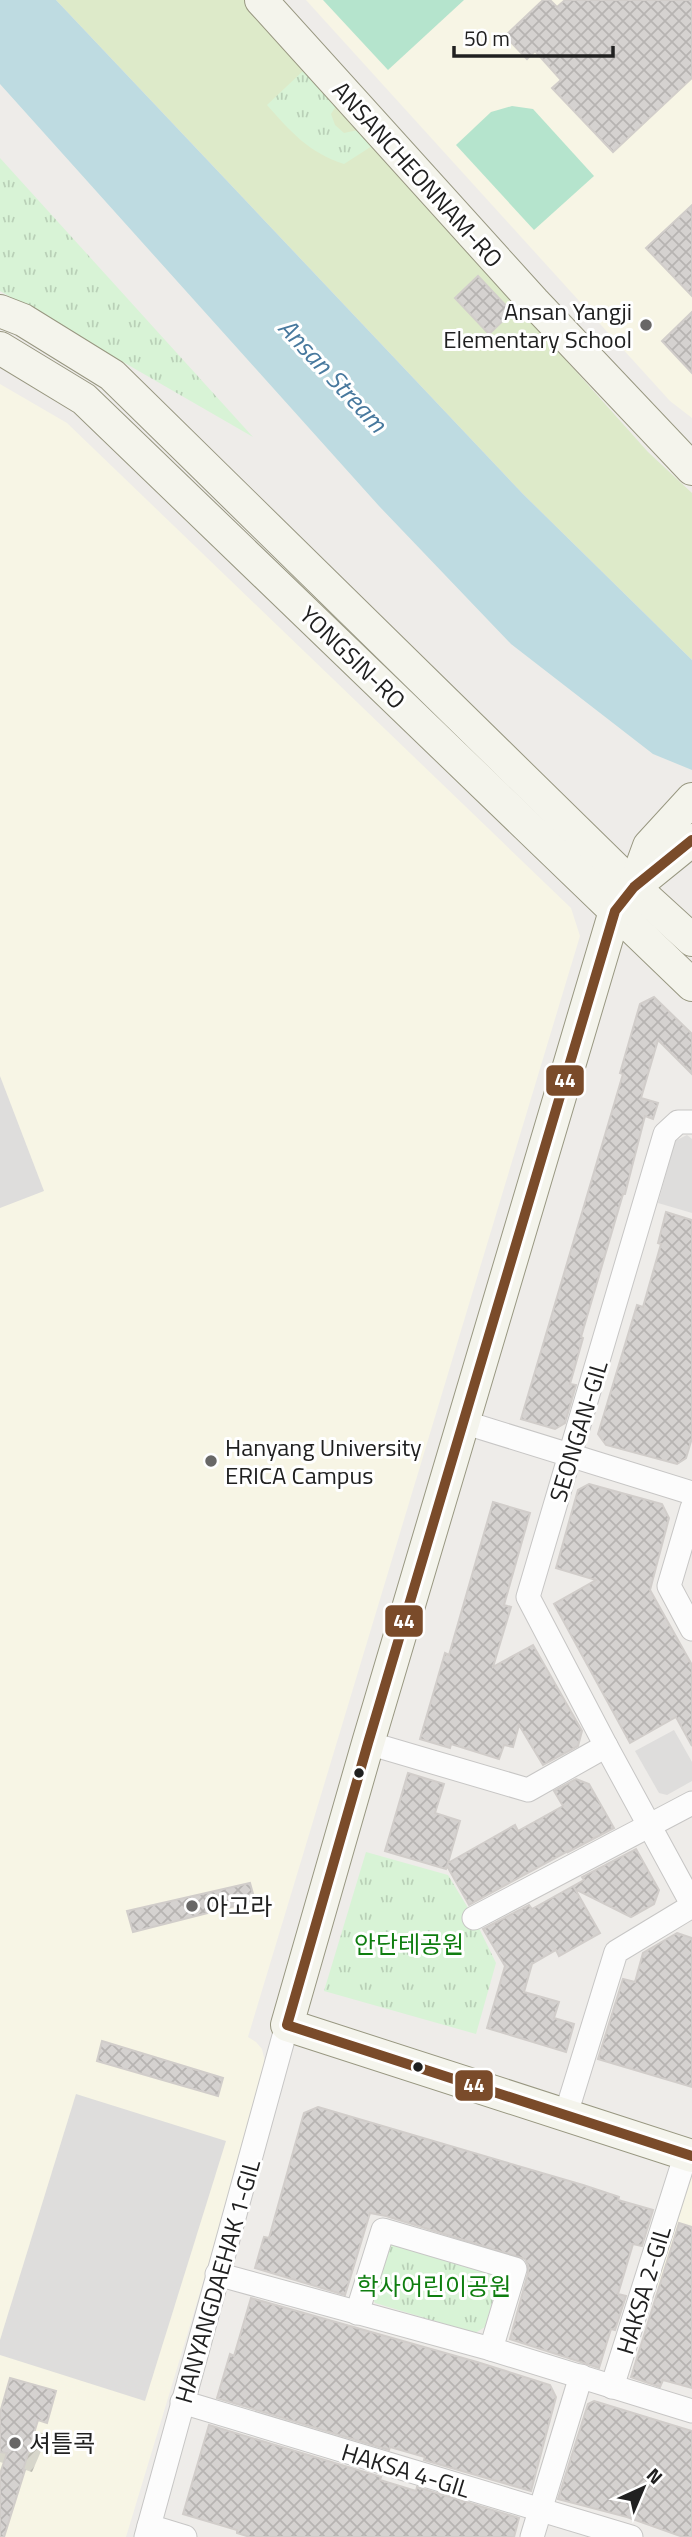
<svg xmlns="http://www.w3.org/2000/svg" width="692" height="2537" viewBox="0 0 692 2537" font-family="'Titillium Web','Noto Sans KR',sans-serif">
  <style>
    .education { fill: #f7f5e5 }
    .construction { fill: url(#construction-furrows) }
    .grass { fill: #ddeac9 }
    .park { fill: url(#park-tufts) }
    .pitch { fill: #b5e4cd }
    .parking { fill: #dedddc }
    .water { fill: #bedbe1 }
    .building { fill: url(#building-cross-hatch); stroke: #d1cdca; stroke-width: 2 }
    .lines { fill: none; stroke-linecap: round; stroke-linejoin: round }
    .street-casing { stroke: #c7c6c5; stroke-width: 25 }
    .secondary-casing { stroke: #989781; stroke-width: 34 }
    .street { stroke: #fcfcfc; stroke-width: 23 }
    .secondary { stroke: #f4f4ec; stroke-width: 32 }
    .bus-1-casing { stroke: #fff; stroke-width: 16 }
    .bus-1 { stroke: #7a4b2a; stroke-width: 10 }
    .poi-dot { fill: #686766; stroke: #fff; stroke-width: 2.5 }
    .bus-dot { fill: #202020; stroke: #fff; stroke-width: 2.5 }
    .labels { text-anchor: middle; dominant-baseline: central; stroke-width: 6; stroke-linejoin: round; paint-order: stroke }
    .street-label { font-size: 24px; fill: #202020; stroke: #fff }
    .poi-label { font-size: 24px; fill: #202020; stroke: #fff; text-anchor: start }
    .park-label { font-size: 24px; fill: #0f7e10; stroke: #fff }
    .water-label { font-size: 26px; font-style: italic; fill: #48799e; stroke: #fff }
    .line-badge { stroke: #fff; stroke-width: 2.5 }
    .badge-label { font-size: 19px; text-anchor: middle; font-weight: bold; fill: #fff }
  </style>
  <defs>
    <pattern id="construction-furrows" width="10" height="10" patternUnits="userSpaceOnUse" patternTransform="scale(1.75)"><rect width="10" height="10" fill="#d7d6cb"/><path d="M-1 1l2-2M0 10L10 0M9 11l2-2" fill="none" stroke="#b8b7ae"/></pattern>
    <pattern id="park-tufts" width="24" height="20" patternUnits="userSpaceOnUse" patternTransform="scale(1.75)"><rect width="24" height="20" fill="#d8f3d6"/><path d="M3 7l-1-3M5 7V3M7 7l1-3M15 17l-1-3M17 17v-4M19 17l1-3" fill="none" stroke="#b9d0b7"/></pattern>
    <pattern id="building-cross-hatch" width="8" height="8" patternUnits="userSpaceOnUse" patternTransform="scale(1.75)"><rect width="8" height="8" fill="#d5d2d0"/><path d="M0 0l8 8M0 8l8-8" fill="none" stroke="#b7b4b2"/></pattern>
  </defs>
  <rect width="100%" height="100%" fill="#eeece9"/>
  <g class="education">
    <path d="M306,0H692V418L670,401Z"/>
    <path d="M0,384L67,423L571,908L580,936L248,2037L256,2042L262,2049L267,2071L126,2537H0Z"/>
    <path d="M689,2173L692,2174V2297L656,2286Z"/>
  </g>
  <path class="construction" d="M0,2419L48,2435L32,2472L0,2462Z"/>
  <path class="grass" d="M56,0H244L648,452L692,493V660L523,494Z"/>
  <g class="park">
    <path d="M304,70L336,106L331,114L335,125L344,133L358,130L372,146L344,164C308,152 291,132 267,105Z"/>
    <path d="M0,158L253,437L0,291Z"/>
    <path d="M366,1852L448,1875L474,1918L496,1963L476,2034L324,1991Z"/>
    <path d="M394,2239L493,2268L499,2278L485,2327L475,2333L375,2303L370,2294L384,2244Z"/>
  </g>
  <g class="pitch">
    <path d="M323,0H464L388,70Z"/>
    <path d="M512,106L533,109L594,176L534,230L456,145L491,112Z"/>
  </g>
  <g class="parking">
    <path d="M0,1076L44,1191L0,1208Z"/>
    <path d="M687,1135L692,1139V1213L658,1203L675,1141Z"/>
    <path d="M674,1730L692,1762V1781L667,1795L659,1793L635,1751Z"/>
    <path d="M76,2094L226,2141L145,2401L0,2355V2340Z"/>
  </g>
  <path class="water" d="M0,0H56L523,494L692,660V770L653,754L511,644L379,506L0,84Z"/>
  <g class="building">
    <path d="M543,0H550L557,7L565,0H692V78L613,152L552,88L561,80L535,51L527,59L505,36Z"/>
    <path d="M692,205V296L646,248Z"/>
    <path d="M478,276L512,312L489,334L455,298Z"/>
    <path d="M692,312V373L662,341Z"/>
    <path d="M654,997L692,1034V1074L658,1040L641,1098L658,1103L653,1119L645,1116L625,1194H623L581,1337L583,1338L570,1384L576,1385L565,1423L555,1429L521,1419L623,1074L620,1073L640,1004Z"/>
    <path d="M666,1212L692,1220V1438L686,1458L677,1464L606,1445L598,1434L637,1305L643,1307L661,1244L658,1243Z"/>
    <path d="M589,1484L662,1504L669,1518L650,1590L692,1665V1746L676,1717L630,1743L554,1604L596,1580L556,1568L578,1490Z"/>
    <path d="M493,1502L530,1513L504,1605L511,1607L493,1667L533,1645L582,1731L578,1746L543,1765L519,1725L513,1747L504,1745L499,1759L451,1744L450,1748L420,1739L445,1653L449,1655Z"/>
    <path d="M408,1773L444,1784L435,1813L460,1821L448,1863L515,1825L518,1831L563,1806L554,1791L576,1779L589,1784L614,1828L568,1852V1851L469,1905L447,1866L446,1869L385,1851Z"/>
    <path d="M636,1849L659,1890L654,1904L631,1917L575,1889L600,1933L559,1956L556,1950L532,1964L524,1992L559,2002L554,2018L574,2024L566,2052L487,2028L505,1966L483,1929L529,1905L532,1909L584,1880L582,1877Z"/>
    <path d="M250,1883L255,1901L133,1932L127,1911Z"/>
    <path d="M677,1933L692,1938V2087L598,2059L623,1979L635,1982L643,1953Z"/>
    <path d="M102,2041L223,2078L218,2096L97,2061Z"/>
    <path d="M318,2107L583,2185L619,2197L618,2200L653,2210L642,2246L633,2244L618,2294L626,2296L615,2330L611,2329L599,2368L510,2339L528,2273V2265L525,2259L386,2216L370,2213L345,2295L255,2268L264,2237L269,2238L304,2113Z"/>
    <path d="M679,2223L692,2227V2388L663,2380L660,2387L631,2377Z"/>
    <path d="M251,2298L477,2362L550,2385L556,2397L531,2491L424,2460L425,2457L390,2447L389,2450L217,2398L230,2354L234,2356Z"/>
    <path d="M10,2378L56,2391L47,2423L38,2420L23,2470H25L4,2537H0V2474L7,2453L0,2452V2413Z"/>
    <path d="M594,2401L692,2431V2537H683L627,2517L558,2499L588,2404Z"/>
    <path d="M209,2425L381,2477L380,2480L416,2491L417,2487L519,2518L514,2537H250L237,2533V2530L183,2514Z"/>
  </g>
  <g class="lines">
    <defs>
      <g id="street">
        <path d="M692,1122H678L665,1134L528,1597L606,1746L692,1904"/>
        <path d="M463,1422L692,1493"/>
        <path d="M692,1508L669,1586L692,1629"/>
        <path d="M368,1743L528,1790L606,1746"/>
        <path d="M474,1918L692,1803"/>
        <path d="M565,2117L616,1952L692,1906"/>
        <path d="M217,2274L491,2349L692,2411"/>
        <path d="M357,2313L383,2230L515,2269L491,2349"/>
        <path d="M612,2387L686,2154"/>
        <path d="M182,2402L631,2537"/>
        <path d="M149,2526L185,2537"/>
        <path d="M146,2537L287,2025"/>
        <path d="M532,2537L581,2376"/>
      </g>
      <g id="secondary">
        <path d="M261,0L534,302L692,469"/>
        <path d="M0,311L23,320L112,375L634,887L692,940"/>
        <path d="M0,348L84,399L692,985"/>
        <path d="M692,840L634,887L615,911L368,1743L287,2025L692,2156"/>
        <path d="M634,887L649,846L692,799"/>
      </g>
    </defs>
    <use href="#street" class="street-casing"/>
    <use href="#secondary" class="secondary-casing"/>
    <use href="#street" class="street"/>
    <use href="#secondary" class="secondary"/>
    <defs>
      <path id="bus-1" d="M692,840L634,887L615,911L368,1743L287,2025L692,2156"/>
    </defs>
    <use href="#bus-1" class="bus-1-casing"/>
    <use href="#bus-1" class="bus-1"/>
  </g>
  <g class="poi-dot">
    <circle cx="646" cy="325" r="7"/>
    <circle cx="211" cy="1461" r="7"/>
    <circle cx="192" cy="1906" r="7"/>
    <circle cx="15" cy="2443" r="7"/>
  </g>
  <g class="bus-dot">
    <circle cx="359" cy="1773" r="6"/>
    <circle cx="418" cy="2067" r="6"/>
  </g>
  <g class="labels">
    <g class="street-label">
      <text transform="translate(418 174) rotate(48)">ANSANCHEONNAM-RO</text>
      <text transform="translate(353 657) rotate(44)">YONGSIN-RO</text>
      <text transform="translate(578 1431) rotate(-73)">SEONGAN-GIL</text>
      <text transform="translate(217 2281) rotate(-74)">HANYANGDAEHAK 1-GIL</text>
      <text transform="translate(643 2290) rotate(-73)">HAKSA 2-GIL</text>
      <text transform="translate(406 2470) rotate(17)">HAKSA 4-GIL</text>
    </g>
    <g class="poi-label">
      <text x="632" y="311" text-anchor="end">Ansan Yangji<tspan x="632" dy="28">Elementary School</tspan></text>
      <text x="225" y="1447">Hanyang University<tspan x="225" dy="28">ERICA Campus</tspan></text>
      <text x="206" y="1906">아고라</text>
      <text x="29" y="2443">셔틀콕</text>
    </g>
    <g class="park-label">
      <text x="409" y="1944">안단테공원</text>
      <text x="434" y="2286">학사어린이공원</text>
    </g>
    <g class="water-label">
      <text transform="translate(333 375) rotate(47)">Ansan Stream</text>
    </g>
  </g>
  <g class="line-badge">
    <rect x="545" y="1064" width="40" height="33" rx="7" fill="#7a4b2a"/>
    <rect x="384" y="1604" width="40" height="34" rx="7" fill="#7a4b2a"/>
    <rect x="454" y="2069" width="40" height="33" rx="7" fill="#7a4b2a"/>
  </g>
  <g class="badge-label">
    <text x="565" y="1087">44</text>
    <text x="404" y="1628">44</text>
    <text x="474" y="2092">44</text>
  </g>
  <g transform="translate(643 2488) rotate(44)" stroke="#ffffff" stroke-width="5" paint-order="stroke">
  <path d="M0-5L12 26L0 18L-12 26Z" fill="#202020"/>
  <text y="-10" font-size="19" font-weight="bold" text-anchor="middle" fill="#202020">N</text>
  </g>
  <path d="M454 46v10h159v-10" fill="none" stroke="#202020" stroke-width="3.5"/>
  <text x="464" y="46" font-size="21" fill="#202020" stroke="#ffffff" stroke-width="5" paint-order="stroke">50 m</text>
</svg>
